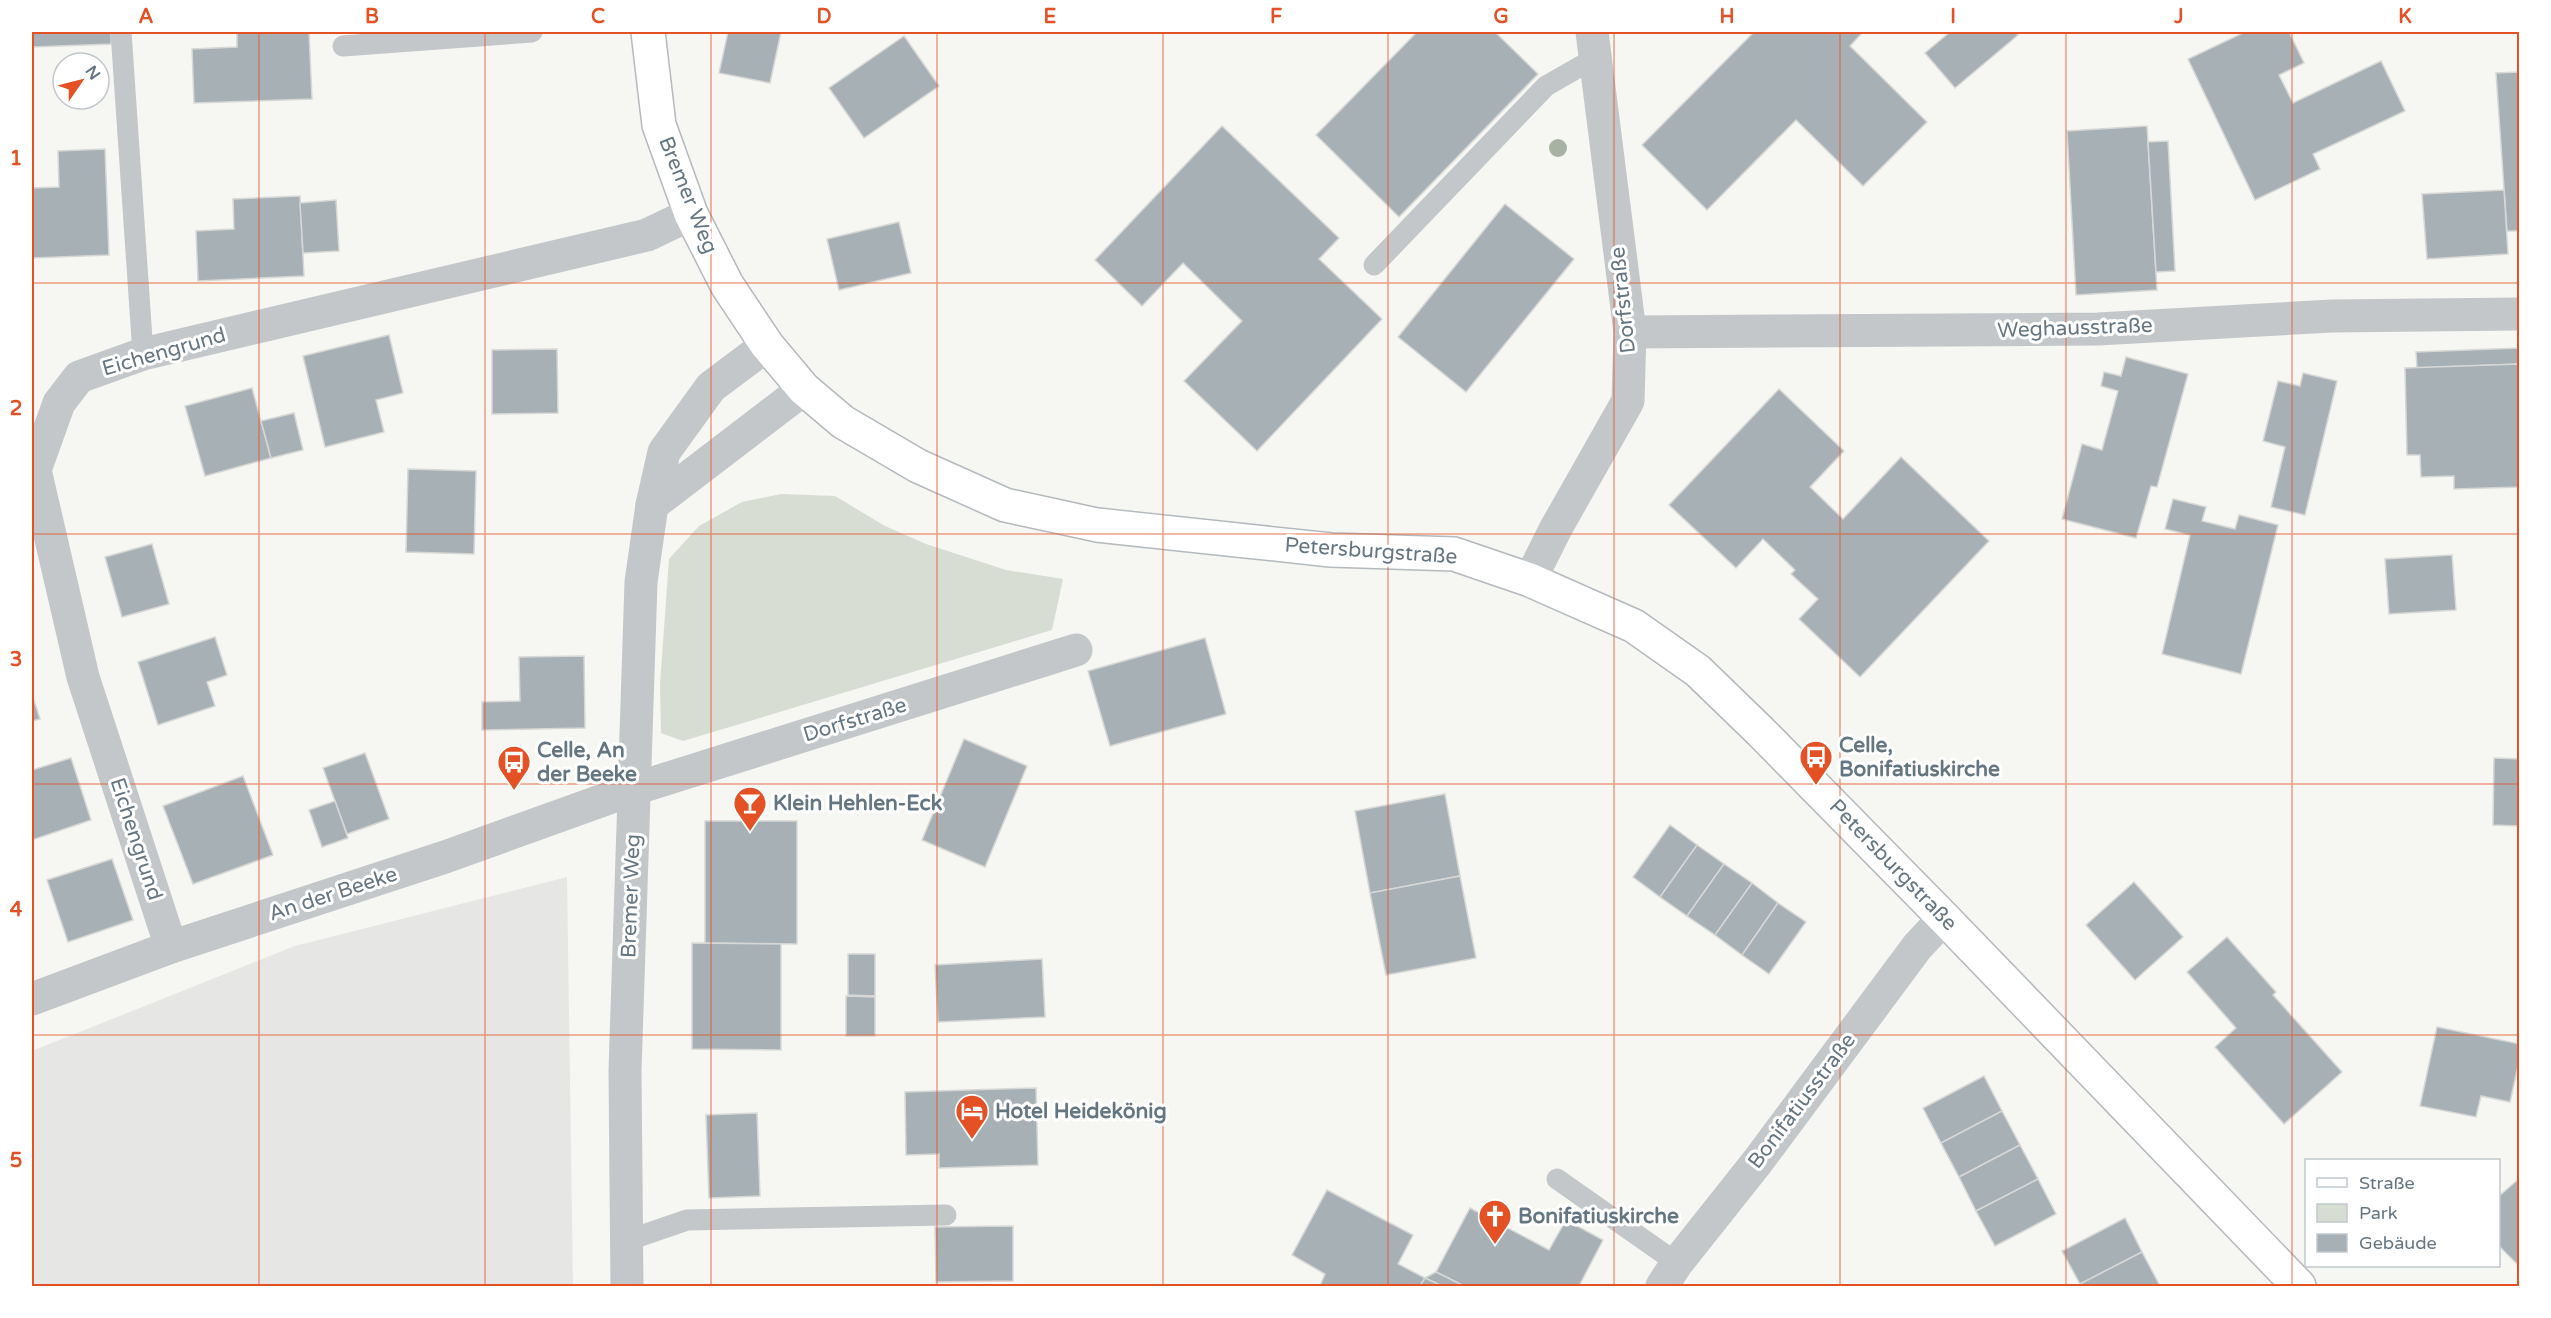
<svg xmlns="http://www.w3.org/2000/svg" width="2551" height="1318" viewBox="0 0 2551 1318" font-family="'Varela Round',sans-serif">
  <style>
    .built { fill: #e6e7e5 }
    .green { fill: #d7ddd3 }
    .building { fill: #a7b0b5; stroke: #d7d7d5; stroke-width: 1.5 }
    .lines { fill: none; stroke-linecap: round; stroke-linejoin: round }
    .secondary-casing { stroke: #b3b9bd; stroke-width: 36 }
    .lane { stroke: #c3c7ca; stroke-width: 21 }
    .street { stroke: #c3c7ca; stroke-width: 33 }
    .secondary { stroke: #fff; stroke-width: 33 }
    .tree { fill: #a8b2a3 }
    .grid { fill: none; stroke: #e35125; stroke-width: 1.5; stroke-opacity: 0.55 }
    .labels { text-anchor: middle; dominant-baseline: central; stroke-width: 6; stroke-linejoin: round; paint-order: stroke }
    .street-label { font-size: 21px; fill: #657683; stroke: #fff }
    .poi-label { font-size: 21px; font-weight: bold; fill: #657683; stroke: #fff; text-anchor: start }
    .neatline { fill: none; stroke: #e35125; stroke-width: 2 }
    .grid-label { font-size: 20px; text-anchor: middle; font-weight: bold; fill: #e35125 }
  </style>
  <rect width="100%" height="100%" fill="#f6f6f2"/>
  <path class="built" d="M567,877L573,1286H32V1051L295,946Z"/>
  <path class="green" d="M781,494L835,496L885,526L926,544L1006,570L1063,579L1052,630L683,741L661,733L660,684L669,559L699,526L742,502Z"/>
  <g class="building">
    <path d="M32,32H111V44L32,47Z"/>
    <path d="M237,32H309L312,99L194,103L192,49L237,47Z"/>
    <path d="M728,32H781L770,83L719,73Z"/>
    <path d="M1417,32H1495L1538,74L1399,217L1316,135Z"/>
    <path d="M1754,32H1859L1861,34L1850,46L1927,122L1863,186L1796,120L1707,210L1642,145Z"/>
    <path d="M1950,32H2015L2018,35L1955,88L1925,53Z"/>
    <path d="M2245,32H2289L2304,63L2279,75L2293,103L2381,61L2405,111L2313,154L2320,169L2255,200L2188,59Z"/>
    <path d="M904,36L939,86L864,138L829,88Z"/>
    <path d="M2520,72V231H2507L2496,73Z"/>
    <path d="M1222,126L1339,238L1319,259L1382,319L1257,451L1184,381L1242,321L1183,263L1142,306L1095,260Z"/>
    <path d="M2147,126L2157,290L2076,295L2067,131Z"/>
    <path d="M2168,141L2175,271L2156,272L2148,142Z"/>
    <path d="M105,149L109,255L32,258V188L59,187L58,151Z"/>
    <path d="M2504,190L2508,254L2427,259L2422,194Z"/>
    <path d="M300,196L304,276L198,281L196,231L234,229L233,199Z"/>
    <path d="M336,200L339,251L303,253L300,203Z"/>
    <path d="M1505,204L1574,259L1466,392L1398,337Z"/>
    <path d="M899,222L911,273L839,290L827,239Z"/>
    <path d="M389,335L403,393L376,400L384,432L325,447L303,356Z"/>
    <path d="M2520,348V364L2417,368L2416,352Z"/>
    <path d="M557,349L558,413L492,414V350Z"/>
    <path d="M2126,357L2188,374L2157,487L2151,486L2136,538L2062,519L2082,444L2102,450L2118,391L2101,386L2104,372L2121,376Z"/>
    <path d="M2520,364V487L2454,489V476L2421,477L2420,455H2407L2405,368Z"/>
    <path d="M2303,373L2337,381L2305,515L2271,507L2285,447L2263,441L2278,381L2300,386Z"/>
    <path d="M252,388L271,458L205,476L185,406Z"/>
    <path d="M1779,389L1844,451L1810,487L1843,519L1901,457L1989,541L1860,677L1799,619L1818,599L1791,574L1795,570L1763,539L1736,568L1669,505Z"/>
    <path d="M294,413L303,450L271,458L261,421Z"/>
    <path d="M408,469L476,471L474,554L406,552Z"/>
    <path d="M2173,499L2206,507L2202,521L2235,529L2239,515L2278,525L2241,674L2162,654L2190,535L2165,529Z"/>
    <path d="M152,544L169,604L122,617L105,557Z"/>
    <path d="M2452,555L2456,610L2389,614L2385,559Z"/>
    <path d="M215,637L227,675L207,682L215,706L158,725L138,662Z"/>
    <path d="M1205,638L1226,714L1110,746L1088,671Z"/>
    <path d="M584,656L585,728L482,730V702L520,701L519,657Z"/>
    <path d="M32,694L40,719L32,721Z"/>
    <path d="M964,739L1027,766L985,867L922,840Z"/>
    <path d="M365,753L389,819L347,834L323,768Z"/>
    <path d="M71,758L91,820L32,840V770Z"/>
    <path d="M2494,758L2520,759V826L2493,825Z"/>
    <path d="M243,776L273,855L193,884L163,806Z"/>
    <path d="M1445,794L1460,876L1370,893L1355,811Z"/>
    <path d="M335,801L348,838L322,847L309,810Z"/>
    <path d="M705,821H797V944L705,943Z"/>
    <path d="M1670,825L1697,845L1660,897L1633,877Z"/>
    <path d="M1697,845L1724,864L1687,916L1660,897Z"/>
    <path d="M112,859L133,920L68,942L47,880Z"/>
    <path d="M1724,864L1752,883L1715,935L1687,916Z"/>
    <path d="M1460,876L1476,958L1386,975L1370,893Z"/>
    <path d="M2134,882L2183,937L2135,980L2086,925Z"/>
    <path d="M1752,883L1778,903L1742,955L1715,935Z"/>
    <path d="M1778,903L1806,922L1769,974L1742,955Z"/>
    <path d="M2227,937L2276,992L2273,995L2342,1072L2284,1124L2215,1047L2236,1028L2187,972Z"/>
    <path d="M692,943L781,944V1050L692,1049Z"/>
    <path d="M848,954H875V996L848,995Z"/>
    <path d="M1042,959L1045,1017L938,1022L935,965Z"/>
    <path d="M846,996L875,997V1036H846Z"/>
    <path d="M2437,1027L2520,1044V1057L2510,1102L2481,1096L2476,1117L2420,1106Z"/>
    <path d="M1984,1076L2002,1111L1941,1143L1923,1108Z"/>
    <path d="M1036,1088L1038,1165L939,1168V1154L906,1155L905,1092Z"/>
    <path d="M2002,1111L2020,1145L1959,1177L1941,1143Z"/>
    <path d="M757,1113L760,1196L709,1198L706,1115Z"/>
    <path d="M2020,1145L2038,1179L1976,1211L1959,1177Z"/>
    <path d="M2520,1178V1267L2498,1245V1197Z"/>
    <path d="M2038,1179L2056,1214L1995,1246L1976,1211Z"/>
    <path d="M1327,1190L1413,1235L1398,1264L1425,1278L1420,1286H1320L1325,1274L1292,1255Z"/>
    <path d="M1470,1208L1549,1250L1566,1220L1603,1240L1579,1286H1464L1436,1272Z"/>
    <path d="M2125,1218L2142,1252L2080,1284L2062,1251Z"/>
    <path d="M1013,1226V1281L936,1282L935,1227Z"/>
    <path d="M2142,1252L2160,1286H2081L2080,1284Z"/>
    <path d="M1436,1272L1464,1286H1442L1425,1278Z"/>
    <path d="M1425,1278L1442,1286H1420Z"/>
  </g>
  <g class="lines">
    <defs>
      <path id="secondary" d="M648,32L659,125L691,214L727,285L767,345L804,389L843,422L918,466L1005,505L1097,525L1237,540L1331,550L1454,554L1530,580L1634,626L1698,671L1761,732L1944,918L2299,1286"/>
    </defs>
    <use href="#secondary" class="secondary-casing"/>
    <g class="lane">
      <path d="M121,32L143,354"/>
      <path d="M343,46L532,32"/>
      <path d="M1374,265L1546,86L1595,58"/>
      <path d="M1557,1179L1677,1263"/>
      <path d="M626,1241L687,1220L946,1215"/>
    </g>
    <g class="street">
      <path d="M1630,332L2098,329L2332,316L2520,314"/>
      <path d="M652,505L804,389"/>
      <path d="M1530,580L1556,528L1628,401L1630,332L1592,32"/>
      <path d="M171,947L83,677L35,470L59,403L79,377L143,354L647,235L691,214"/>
      <path d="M32,999L171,947L445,857L634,789L1076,650"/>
      <path d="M627,1286L625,1071L641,582L652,505L664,452L711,387L767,345"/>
      <path d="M1662,1286L1677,1263L1758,1161L1917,947L1944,918"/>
    </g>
    <use href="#secondary" class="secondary"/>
  </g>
  <circle class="tree" cx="1558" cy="148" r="9"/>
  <path class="grid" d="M259,32V1286M485,32V1286M711,32V1286M937,32V1286M1163,32V1286M1388,32V1286M1614,32V1286M1840,32V1286M2066,32V1286M2292,32V1286M32,283H2520M32,534H2520M32,784H2520M32,1035H2520"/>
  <defs>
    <symbol id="bus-pin" viewBox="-11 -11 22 30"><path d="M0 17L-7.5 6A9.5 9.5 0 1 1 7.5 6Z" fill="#e35125" stroke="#fff"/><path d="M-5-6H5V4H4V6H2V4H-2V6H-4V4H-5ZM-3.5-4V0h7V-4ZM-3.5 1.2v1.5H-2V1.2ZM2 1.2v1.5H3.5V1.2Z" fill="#fff"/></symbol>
    <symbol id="bar-pin" viewBox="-11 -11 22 30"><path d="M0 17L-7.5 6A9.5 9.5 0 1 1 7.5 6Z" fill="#e35125" stroke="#fff"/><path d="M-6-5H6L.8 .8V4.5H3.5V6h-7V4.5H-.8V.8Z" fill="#fff"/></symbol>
    <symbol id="hotel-pin" viewBox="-11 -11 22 30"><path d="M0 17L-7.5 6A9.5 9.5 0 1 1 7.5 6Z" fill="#e35125" stroke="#fff"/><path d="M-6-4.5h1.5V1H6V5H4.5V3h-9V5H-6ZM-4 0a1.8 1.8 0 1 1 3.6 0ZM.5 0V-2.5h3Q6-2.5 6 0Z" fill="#fff"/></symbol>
    <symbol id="church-pin" viewBox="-11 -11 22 30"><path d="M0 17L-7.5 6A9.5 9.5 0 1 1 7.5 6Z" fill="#e35125" stroke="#fff"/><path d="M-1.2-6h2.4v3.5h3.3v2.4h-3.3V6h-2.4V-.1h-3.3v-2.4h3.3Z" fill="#fff"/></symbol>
  </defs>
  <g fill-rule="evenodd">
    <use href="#bus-pin" x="1797" y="738" width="38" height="52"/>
    <use href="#bus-pin" x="495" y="743" width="38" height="52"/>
    <use href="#bar-pin" x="731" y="784" width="38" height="52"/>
    <use href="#hotel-pin" x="953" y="1092" width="38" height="52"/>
    <use href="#church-pin" x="1476" y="1197" width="38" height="52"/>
  </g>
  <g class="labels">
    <g class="street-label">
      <text transform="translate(688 195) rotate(68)">Bremer Weg</text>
      <text transform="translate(1623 300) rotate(-96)">Dorfstraße</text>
      <text transform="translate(2075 328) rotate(-2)">Weghausstraße</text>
      <text transform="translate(164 352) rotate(-16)">Eichengrund</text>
      <text transform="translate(1371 551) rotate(4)">Petersburgstraße</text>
      <text transform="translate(855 720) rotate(-17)">Dorfstraße</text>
      <text transform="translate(136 839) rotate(72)">Eichengrund</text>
      <text transform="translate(1893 865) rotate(46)">Petersburgstraße</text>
      <text transform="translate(333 894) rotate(-18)">An der Beeke</text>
      <text transform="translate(631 896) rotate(-88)">Bremer Weg</text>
      <text transform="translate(1802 1101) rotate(-53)">Bonifatiusstraße</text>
    </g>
    <g class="poi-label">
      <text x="1839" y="745">Celle,<tspan x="1839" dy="24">Bonifatiuskirche</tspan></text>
      <text x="537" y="750">Celle, An<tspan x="537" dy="24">der Beeke</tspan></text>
      <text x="773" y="803">Klein Hehlen-Eck</text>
      <text x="995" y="1111">Hotel Heidekönig</text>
      <text x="1518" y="1216">Bonifatiuskirche</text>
    </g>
  </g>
  <rect width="2551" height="1318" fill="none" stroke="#ffffff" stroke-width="66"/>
  <rect x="2305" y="1159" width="195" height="108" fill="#ffffff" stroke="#c1c8cd" stroke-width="1.5"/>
  <rect x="2317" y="1178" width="30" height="9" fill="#ffffff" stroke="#c1c8cd" stroke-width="1.5"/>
  <text x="2359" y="1189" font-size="18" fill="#657683">Straße</text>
  <rect x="2317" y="1204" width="30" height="18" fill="#d7ddd3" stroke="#c1c8cd" stroke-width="1.5"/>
  <text x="2359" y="1219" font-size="18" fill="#657683">Park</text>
  <rect x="2317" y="1234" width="30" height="18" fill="#a7b0b5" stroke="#c1c8cd" stroke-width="1.5"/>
  <text x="2359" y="1249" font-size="18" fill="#657683">Gebäude</text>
  <g transform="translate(81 81) rotate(55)"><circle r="28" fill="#ffffff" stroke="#c1c8cd" stroke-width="1.5"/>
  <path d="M0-4.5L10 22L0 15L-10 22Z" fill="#e35125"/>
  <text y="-9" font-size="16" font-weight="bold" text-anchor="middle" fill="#657683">N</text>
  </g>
  <rect x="33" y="33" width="2485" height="1252" class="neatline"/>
  <g class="grid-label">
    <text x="146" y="23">A</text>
    <text x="372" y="23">B</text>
    <text x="598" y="23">C</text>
    <text x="824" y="23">D</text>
    <text x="1050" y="23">E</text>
    <text x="1276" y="23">F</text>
    <text x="1501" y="23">G</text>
    <text x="1727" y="23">H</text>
    <text x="1953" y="23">I</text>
    <text x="2179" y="23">J</text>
    <text x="2405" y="23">K</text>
    <text x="16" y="165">1</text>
    <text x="16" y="415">2</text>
    <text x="16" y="666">3</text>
    <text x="16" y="916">4</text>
    <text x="16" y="1167">5</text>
  </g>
</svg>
